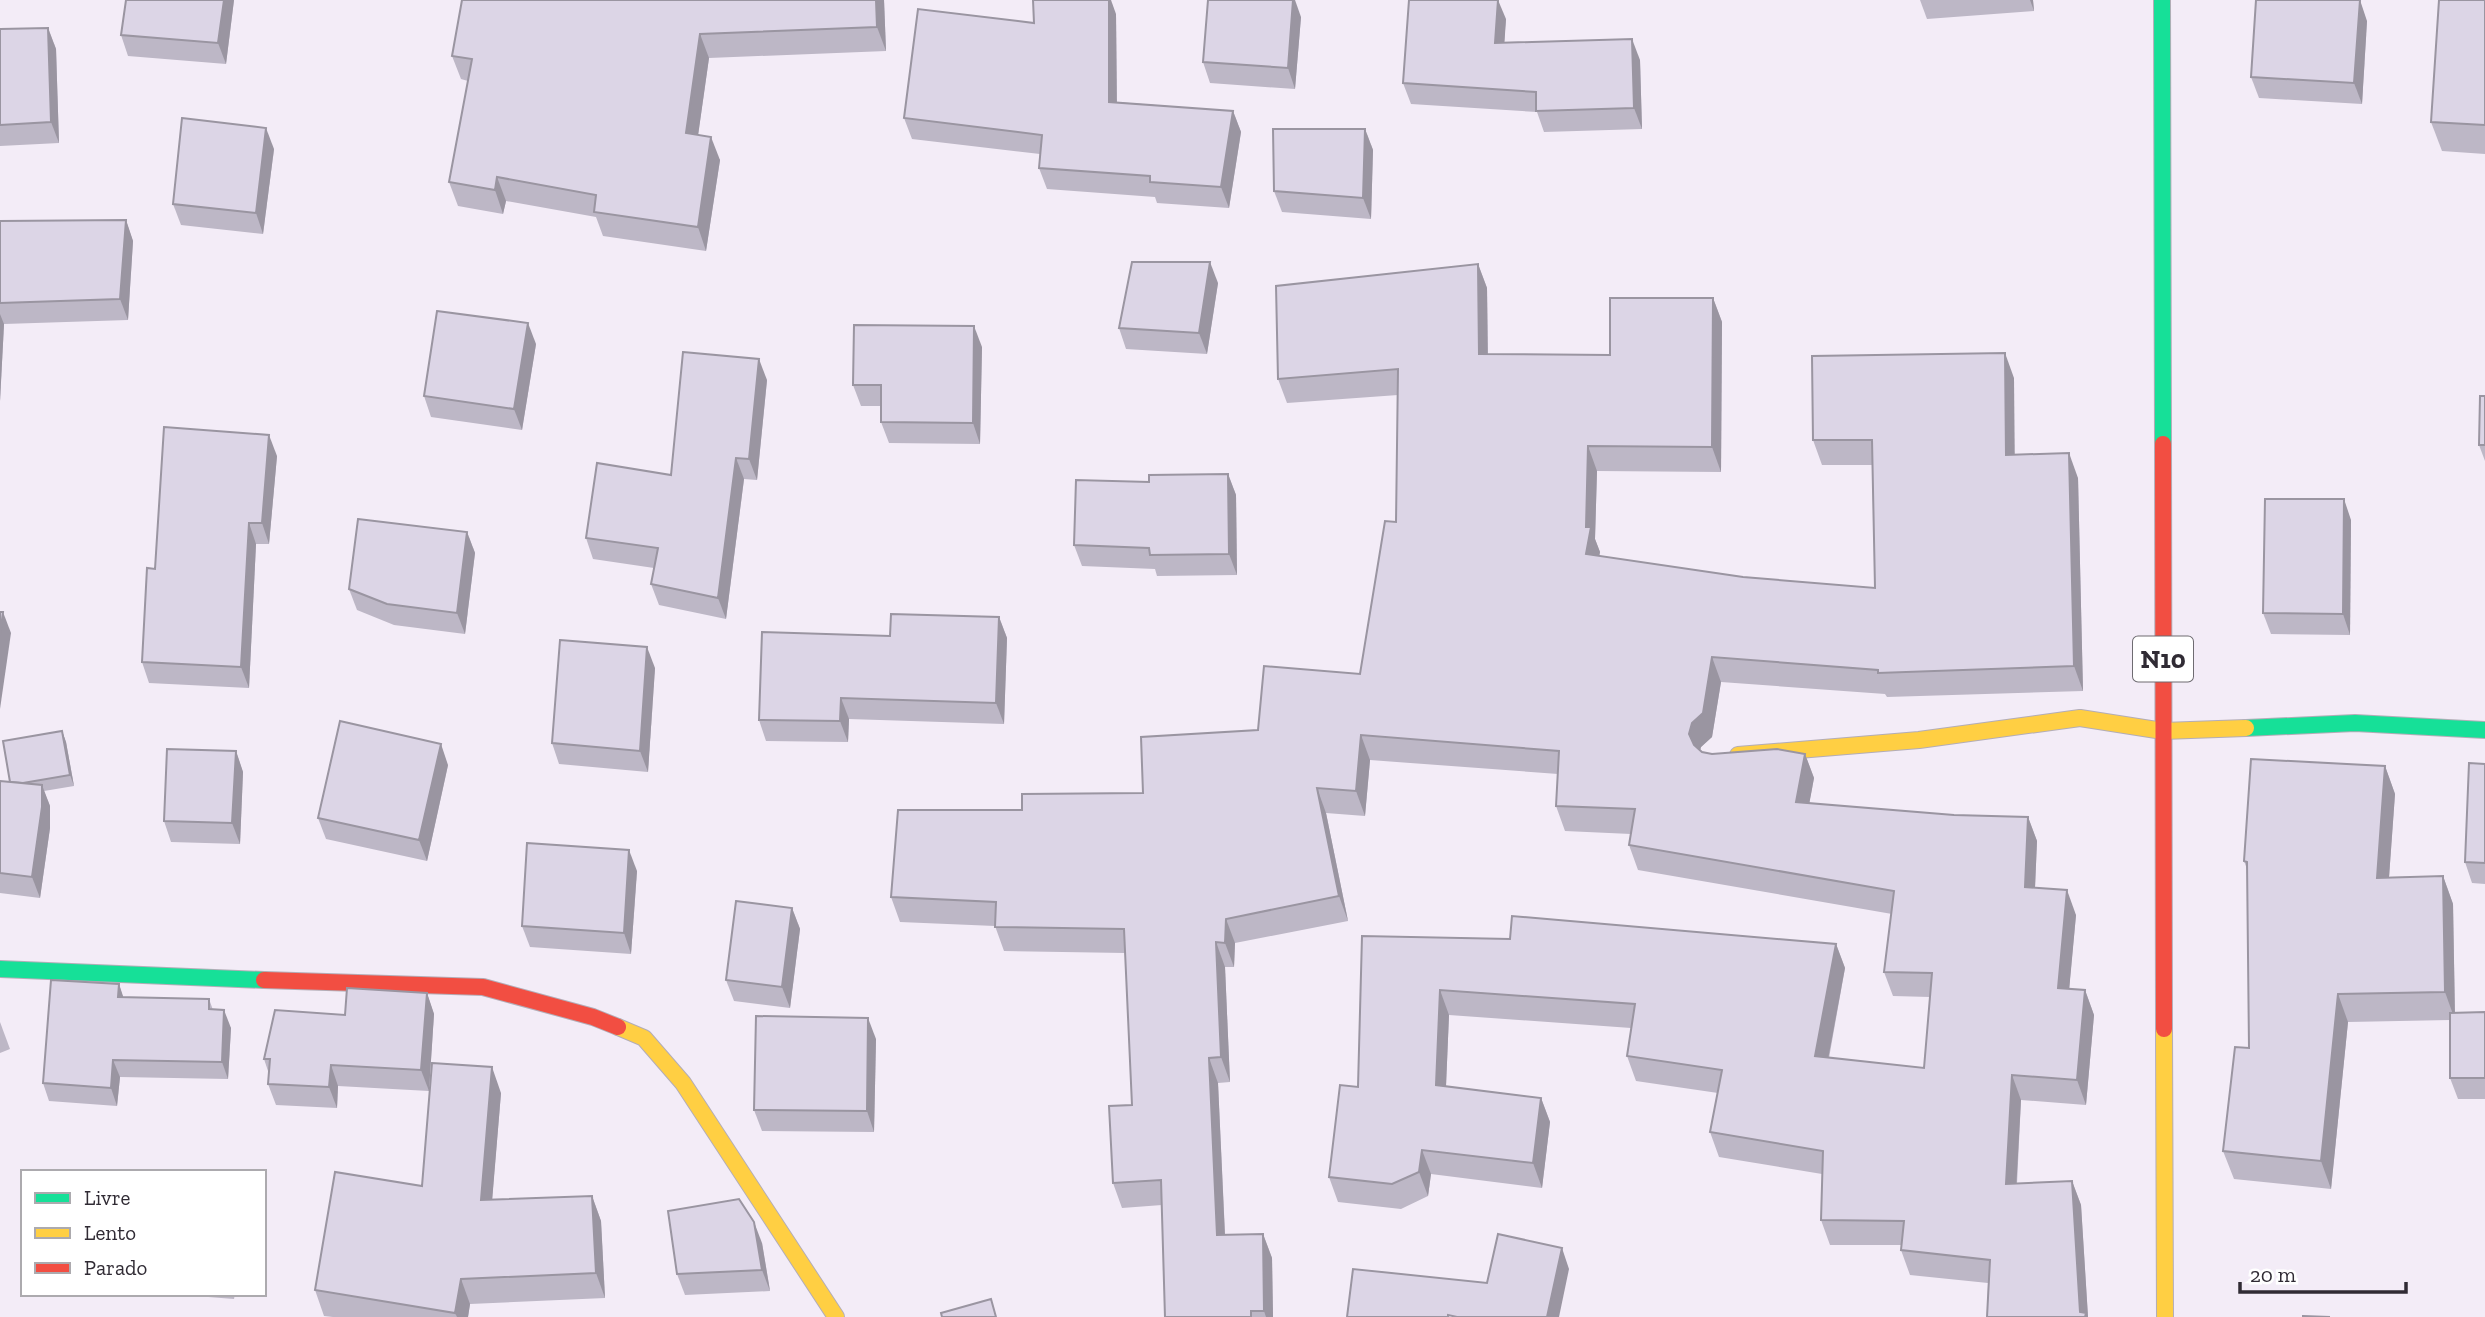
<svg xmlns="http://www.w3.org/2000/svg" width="2485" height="1317" viewBox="0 0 2485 1317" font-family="'Zilla Slab',serif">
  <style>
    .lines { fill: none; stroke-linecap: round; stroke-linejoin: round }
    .fast-casing { stroke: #b3adb7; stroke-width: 18 }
    .slow-casing { stroke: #b3adb7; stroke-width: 18 }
    .jam-casing { stroke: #b3adb7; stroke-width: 18 }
    .fast { stroke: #16e098; stroke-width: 16 }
    .slow { stroke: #ffcf43; stroke-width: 16 }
    .jam { stroke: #f24e42; stroke-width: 16 }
    .wall { fill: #bdb7c6 }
    .shaded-wall { fill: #9a95a1 }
    .building { fill: #dcd5e6; stroke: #9a95a1; stroke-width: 2 }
    .labels { text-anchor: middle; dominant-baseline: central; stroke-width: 5; stroke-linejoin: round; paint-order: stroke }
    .shield { fill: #fff; stroke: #6e6b71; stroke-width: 2 }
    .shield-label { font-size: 26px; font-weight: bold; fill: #302b34 }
  </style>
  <rect width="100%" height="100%" fill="#f3ecf7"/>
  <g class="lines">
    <defs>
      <g id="fast">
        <path d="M2162,0L2163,444"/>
        <path d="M2246,728L2355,723L2485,730"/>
        <path d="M0,969L264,980"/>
      </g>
      <g id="slow">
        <path d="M1738,755L1919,740L2080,718L2163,731L2246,728"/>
        <path d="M618,1027L644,1038L683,1083L836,1317"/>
        <path d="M2164,1029L2165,1317"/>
      </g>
      <g id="jam">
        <path d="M2163,444L2164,1029"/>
        <path d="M264,980L483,987L593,1017L618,1027"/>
      </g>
    </defs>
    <use href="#fast" class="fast-casing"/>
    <use href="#slow" class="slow-casing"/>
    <use href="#jam" class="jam-casing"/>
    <use href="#fast" class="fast"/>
    <use href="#slow" class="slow"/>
    <use href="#jam" class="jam"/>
  </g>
  <g class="wall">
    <path d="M234,0L226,64L128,56L121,35Z"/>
    <path d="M884,0L886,51L709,58L698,135L720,160L706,251L603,236L596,217L506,201L503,214L458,206L449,182L468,81L461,79L452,56Z"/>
    <path d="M1920,0H2033L2034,11L1927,19Z"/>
    <path d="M2485,0V154L2442,151L2431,122Z"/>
    <path d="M1116,14L1117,102L1233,111L1241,132L1229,208L1157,203L1155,197L1047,189L1039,168L1040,154L912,139L904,118L1034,23Z"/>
    <path d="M1301,17L1295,89L1210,83L1203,62Z"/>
    <path d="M1506,19L1504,43L1640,60L1642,129L1544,132L1537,112L1411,104L1403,83Z"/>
    <path d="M2367,21L2362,104L2259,98L2251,77Z"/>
    <path d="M48,28L56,49L59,143L0,146V29Z"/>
    <path d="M1365,129L1373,150L1371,219L1282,212L1274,191Z"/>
    <path d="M274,149L263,234L181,225L173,204Z"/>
    <path d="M126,220L133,241L128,320L4,324L0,401V221Z"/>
    <path d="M1478,264L1487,288L1488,354L1610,355L1713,298L1722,322L1721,472L1597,471L1595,539L1600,552L1599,556L1743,577L1875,588L1872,465H1822L1813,440L2014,378V455L2078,478L2083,691L1887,697L1885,694L1721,682L1712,737L1701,747L1700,750L1702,752L1712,754H1805L1814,778L1809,804L1954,815L2028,817L2037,841L2035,887L2076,915L2069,989L2085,990L2094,1015L2086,1105L2021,1100L2017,1184L2072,1181L2081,1205L2088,1317H1987L1988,1283L1910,1275L1901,1250L1902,1245H1830L1821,1220L1822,1174L1719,1157L1710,1132L1718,1093L1636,1081L1627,1056L1631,1028L1449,1015L1446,1086L1541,1098L1550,1122L1542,1188L1431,1174L1428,1196L1401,1209L1338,1202L1329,1177L1358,1087L1362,936L1836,944L1845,968L1829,1058L1924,1068L1930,997L1893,996L1884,972L1892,914L1638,870L1629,845L1631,834L1565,831L1556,806L1558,774L1370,760L1365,816L1326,813L1348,921L1235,943L1234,967H1225L1230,1082L1218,1083L1225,1234H1263L1272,1258L1273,1317H1165L1162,1205L1122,1208L1113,1183L1132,1105L1125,953L1004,951L995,926L900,922L891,897L1022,810L1143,793L1360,674L1396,522L1398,395L1287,403L1278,379Z"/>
    <path d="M1218,283L1207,354L1126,349L1119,328Z"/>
    <path d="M536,344L522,430L431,417L424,396Z"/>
    <path d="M982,347L980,444L889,443L881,422V406H861L853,385Z"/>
    <path d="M767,380L757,480L744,479L726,619L659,605L651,584L654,568L593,559L586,538L671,475Z"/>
    <path d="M2485,396V461L2479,445Z"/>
    <path d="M277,456L269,544H256L249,688L149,683L142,662L155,569Z"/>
    <path d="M1228,474L1236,495L1237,575L1157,576L1155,569L1082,566L1074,545L1149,482Z"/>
    <path d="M2351,520L2350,635L2271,634L2263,613Z"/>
    <path d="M467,532L475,553L465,634L394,625L357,610L349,589Z"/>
    <path d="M999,617L1007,638L1004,724L849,719L848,742L766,741L759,720L890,636Z"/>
    <path d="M655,668L648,772L559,764L552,743Z"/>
    <path d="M62,731L66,742L74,786L44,791L50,806V828L40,898L0,893V781L10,782Z"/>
    <path d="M236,751L243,772L240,844L171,842L164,821Z"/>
    <path d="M2485,764V884L2472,883L2465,862Z"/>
    <path d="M448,765L427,861L326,839L318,818Z"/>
    <path d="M2385,766L2395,794L2389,877L2443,876L2453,904L2455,1013L2485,1012V1099H2458L2450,1078V1020L2348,1022L2331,1189L2234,1179L2223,1151L2249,1048L2247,869L2244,861Z"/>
    <path d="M637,871L631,954L530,947L522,926Z"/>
    <path d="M792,908L800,929L790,1008L734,1001L726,980Z"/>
    <path d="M119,984L123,998L209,999L213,1010L231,1028L228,1079L120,1077L117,1106L49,1101L43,1083Z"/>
    <path d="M427,993L434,1014L429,1091L338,1086L337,1108L276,1105L268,1084L269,1074L264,1059L345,1015Z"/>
    <path d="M0,1022L10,1049L0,1053Z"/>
    <path d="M876,1039L874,1132L762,1131L754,1110Z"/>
    <path d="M501,1093L492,1200L592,1196L601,1221L605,1298L470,1304L468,1317H333L324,1316L315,1290L422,1186Z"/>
    <path d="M762,1243L770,1291L685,1295L677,1274Z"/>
    <path d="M170,1294H235L234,1299Z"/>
  </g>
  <g class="shaded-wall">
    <path d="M224,0H234L226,64L218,43Z"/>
    <path d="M876,0H884L886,51L877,27Z"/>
    <path d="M1109,0H1111L1116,14L1117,123L1109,102Z"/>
    <path d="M1293,0H1295L1301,17L1295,89L1288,68Z"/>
    <path d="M1498,0L1506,19L1503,64L1495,43Z"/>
    <path d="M2030,0H2033L2034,11Z"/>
    <path d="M2360,0L2367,21L2362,104L2354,83Z"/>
    <path d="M48,28L56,49L59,143L51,122Z"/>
    <path d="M700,34L709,58L695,157L686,133Z"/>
    <path d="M1632,39L1640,60L1642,129L1634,108Z"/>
    <path d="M1233,111L1241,132L1229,208L1221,187Z"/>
    <path d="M266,128L274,149L263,234L256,213Z"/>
    <path d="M1365,129L1373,150L1371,219L1363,198Z"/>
    <path d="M711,137L720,160L706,251L698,227Z"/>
    <path d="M497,177L506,201L503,214L495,190Z"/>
    <path d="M126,220L133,241L128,320L120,299Z"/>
    <path d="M1210,262L1218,283L1207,354L1199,333Z"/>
    <path d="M1478,264L1487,288L1488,379L1479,354Z"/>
    <path d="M1713,298L1722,322L1721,472L1712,447Z"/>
    <path d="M0,314L4,324L0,401Z"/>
    <path d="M528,323L536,344L522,430L514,409Z"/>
    <path d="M974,326L982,347L980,444L973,423Z"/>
    <path d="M2005,353L2014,378L2015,480L2006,455Z"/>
    <path d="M759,359L767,380L757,480L749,459Z"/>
    <path d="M269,435L277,456L269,544L262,523Z"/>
    <path d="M1588,446L1597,471L1595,539L1600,552L1595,578L1586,554Z"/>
    <path d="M2069,453L2078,478L2083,691L2074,666Z"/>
    <path d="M736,458L744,479L726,619L718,598Z"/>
    <path d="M1228,474L1236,495L1237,575L1229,554Z"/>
    <path d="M2344,499L2351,520L2350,635L2343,614Z"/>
    <path d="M249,523L256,544L249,688L241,667Z"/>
    <path d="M467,532L475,553L465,634L457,613Z"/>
    <path d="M3,612L11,633L0,709V635Z"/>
    <path d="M999,617L1007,638L1004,724L996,703Z"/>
    <path d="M647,647L655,668L648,772L640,751Z"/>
    <path d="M1712,657L1721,682L1712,737L1701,747L1698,758L1689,734L1692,723Z"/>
    <path d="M841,698L849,719L848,742L840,721Z"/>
    <path d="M62,731L66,742L74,786L70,775Z"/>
    <path d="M1361,735L1370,760L1365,816L1356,791Z"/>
    <path d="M441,744L448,765L427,861L419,840Z"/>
    <path d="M236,751L243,772L240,844L232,823Z"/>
    <path d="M1805,754L1814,778L1805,827L1796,802Z"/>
    <path d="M2385,766L2395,794L2387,905L2377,878Z"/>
    <path d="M42,785L50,806V828L40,898L32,877Z"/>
    <path d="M1317,788L1326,813L1348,921L1339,896Z"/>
    <path d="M2028,817L2037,841L2034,911L2025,887Z"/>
    <path d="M629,850L637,871L631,954L624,933Z"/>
    <path d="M2443,876L2453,904L2455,1020L2445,992Z"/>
    <path d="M2067,890L2076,915L2067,1013L2058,988Z"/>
    <path d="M792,908L800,929L790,1008L782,987Z"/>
    <path d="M1226,919L1235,943L1234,967L1225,943Z"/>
    <path d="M1216,942L1225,967L1230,1082L1221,1057Z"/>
    <path d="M1836,944L1845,968L1824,1081L1815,1056Z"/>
    <path d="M119,984L125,1002L118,997Z"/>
    <path d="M1440,990L1449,1015L1445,1110L1436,1085Z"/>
    <path d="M2085,990L2094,1015L2086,1105L2077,1080Z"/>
    <path d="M427,993L434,1014L429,1091L421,1070Z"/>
    <path d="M2338,994L2348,1022L2331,1189L2321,1161Z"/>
    <path d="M224,1010L231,1028L228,1079L222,1062Z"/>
    <path d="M868,1018L876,1039L874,1132L867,1111Z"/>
    <path d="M1209,1058L1218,1083L1226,1259L1217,1235Z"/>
    <path d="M113,1060L120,1077L117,1106L111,1088Z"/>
    <path d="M331,1065L338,1086L337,1108L329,1087Z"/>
    <path d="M492,1067L501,1093L490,1226L481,1200Z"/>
    <path d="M2012,1075L2021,1100L2015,1209L2006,1184Z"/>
    <path d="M1541,1098L1550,1122L1542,1188L1533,1163Z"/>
    <path d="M1422,1150L1431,1174L1428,1196L1419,1172Z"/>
    <path d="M2072,1181L2081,1205L2088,1317H2082L2080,1312Z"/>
    <path d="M592,1196L601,1221L605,1298L596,1273Z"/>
    <path d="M754,1222L762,1243L770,1291L762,1270Z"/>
    <path d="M1263,1234L1272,1258L1273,1317H1266L1264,1311Z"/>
    <path d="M1562,1248L1569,1269L1559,1317H1547Z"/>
    <path d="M461,1279L470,1304L468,1317H457L455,1313Z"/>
  </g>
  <g class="building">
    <path d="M126,0H224L218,43L121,35Z"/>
    <path d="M462,0H876L877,27L700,34L686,133L711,137L698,227L594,212L596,195L497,177L495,190L449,182L472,59L452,56Z"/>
    <path d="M1033,0H1109V102L1233,111L1221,187L1150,182V176L1039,168L1042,135L904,118L918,9L1034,23Z"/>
    <path d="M1208,0H1293L1288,68L1203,62Z"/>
    <path d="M1409,0H1498L1495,43L1632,39L1634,108L1536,111V92L1403,83Z"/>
    <path d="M2256,0H2360L2354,83L2251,77Z"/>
    <path d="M2439,0H2485V125L2431,122Z"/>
    <path d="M48,28L51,122L0,125V29Z"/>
    <path d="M182,118L266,128L256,213L173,204Z"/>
    <path d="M1273,129H1365L1363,198L1274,191Z"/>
    <path d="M126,220L120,299L0,303V221Z"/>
    <path d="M1132,262H1210L1199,333L1119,328Z"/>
    <path d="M1478,264L1479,354L1610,355V298H1713L1712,447L1588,446L1586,527H1591L1586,554L1743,577L1875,588L1872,440H1813L1812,356L2005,353L2006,455L2069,453L2074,666L1878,673V670L1712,657L1703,713L1692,723L1689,734L1694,745L1702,752L1712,754L1777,749L1805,754L1796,802L1954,815L2028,817L2025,887L2067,890L2058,988L2085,990L2077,1080L2012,1075L2006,1184L2072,1181L2080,1312L2086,1313L2085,1317H1987L1990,1260L1901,1250L1904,1221L1821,1220L1823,1151L1710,1132L1722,1070L1627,1056L1635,1004L1440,990L1436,1085L1541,1098L1533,1163L1422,1150L1419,1172L1392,1184L1329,1177L1340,1085L1358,1087L1362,936L1510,939L1512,916L1836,944L1815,1056L1924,1068L1932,973L1884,972L1894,891L1629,845L1635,809L1556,806L1559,751L1361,735L1356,791L1317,788L1339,896L1226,919L1225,943L1216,942L1221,1057L1209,1058L1217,1235L1263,1234L1264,1311H1251V1317H1165L1161,1180L1113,1183L1109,1106L1132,1105L1124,929L995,927L996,902L891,897L898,810H1022V794L1143,793L1141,737L1258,730L1264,666L1360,674L1385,521L1396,522L1398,369L1278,379L1276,286Z"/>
    <path d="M437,311L528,323L514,409L424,396Z"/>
    <path d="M854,325L974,326L973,423L881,422V385H853Z"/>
    <path d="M683,352L759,359L749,459L736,458L718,598L651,584L658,548L586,538L597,463L671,475Z"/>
    <path d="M2480,396H2485V445H2479Z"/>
    <path d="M164,427L269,435L262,523H249L241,667L142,662L147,568L155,569Z"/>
    <path d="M1228,474L1229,554L1150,555L1149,548L1074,545L1076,480L1149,482V475Z"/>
    <path d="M2265,499H2344L2343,614L2263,613Z"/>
    <path d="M358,519L467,532L457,613L387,604L349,589Z"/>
    <path d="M0,612H3L0,635Z"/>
    <path d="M891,614L999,617L996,703L841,698L840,721L759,720L762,632L890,636Z"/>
    <path d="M560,640L647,647L640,751L552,743Z"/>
    <path d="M340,721L441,744L419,840L318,818Z"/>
    <path d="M62,731L70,775L23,783L10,782L3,741Z"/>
    <path d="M167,749L236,751L232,823L164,821Z"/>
    <path d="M2251,759L2385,766L2377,878L2443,876L2445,992L2338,994L2321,1161L2223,1151L2235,1047L2249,1048L2247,862L2244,861Z"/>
    <path d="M2469,763L2485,764V863L2465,862Z"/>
    <path d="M0,781L42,785V807L32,877L0,873Z"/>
    <path d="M527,843L629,850L624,933L522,926Z"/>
    <path d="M736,901L792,908L782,987L726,980Z"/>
    <path d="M51,980L119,984L118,997L209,999V1009L224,1010L222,1062L113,1060L111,1088L43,1083Z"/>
    <path d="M347,988L427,993L421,1070L331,1065L329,1087L268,1084L270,1059H264L275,1010L345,1015Z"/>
    <path d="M2485,1012V1078H2450V1013Z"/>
    <path d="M756,1016L868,1018L867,1111L754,1110Z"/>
    <path d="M432,1063L492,1067L481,1200L592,1196L596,1273L461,1279L455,1313L315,1290L335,1172L422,1186Z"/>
    <path d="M739,1199L754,1222L762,1270L677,1274L668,1211Z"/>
    <path d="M1498,1234L1562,1248L1547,1317H1457L1448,1315V1317H1347L1353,1269L1487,1283Z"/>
    <path d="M991,1299L996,1317H942L941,1313Z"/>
    <path d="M2303,1316L2330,1317H2303Z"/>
  </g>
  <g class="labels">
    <rect class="shield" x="2133" y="636.5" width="60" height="45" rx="5"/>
    <g class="shield-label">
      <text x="2163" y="659">N10</text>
    </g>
  </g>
  <rect x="21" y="1170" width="245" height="126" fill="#ffffff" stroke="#acaaae" stroke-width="2"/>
  <rect x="35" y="1193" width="35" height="10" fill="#16e098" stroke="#acaaae" stroke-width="2"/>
  <text x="84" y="1205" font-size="21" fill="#302b34">Livre</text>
  <rect x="35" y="1228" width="35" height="10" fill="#ffcf43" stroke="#acaaae" stroke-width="2"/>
  <text x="84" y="1240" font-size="21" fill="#302b34">Lento</text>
  <rect x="35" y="1263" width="35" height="10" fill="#f24e42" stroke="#acaaae" stroke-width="2"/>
  <text x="84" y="1275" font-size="21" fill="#302b34">Parado</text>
  <path d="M2240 1282v10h166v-10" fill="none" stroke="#302b34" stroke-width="3.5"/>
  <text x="2250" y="1282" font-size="21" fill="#302b34" stroke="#ffffff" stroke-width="5" paint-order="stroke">20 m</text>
</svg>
